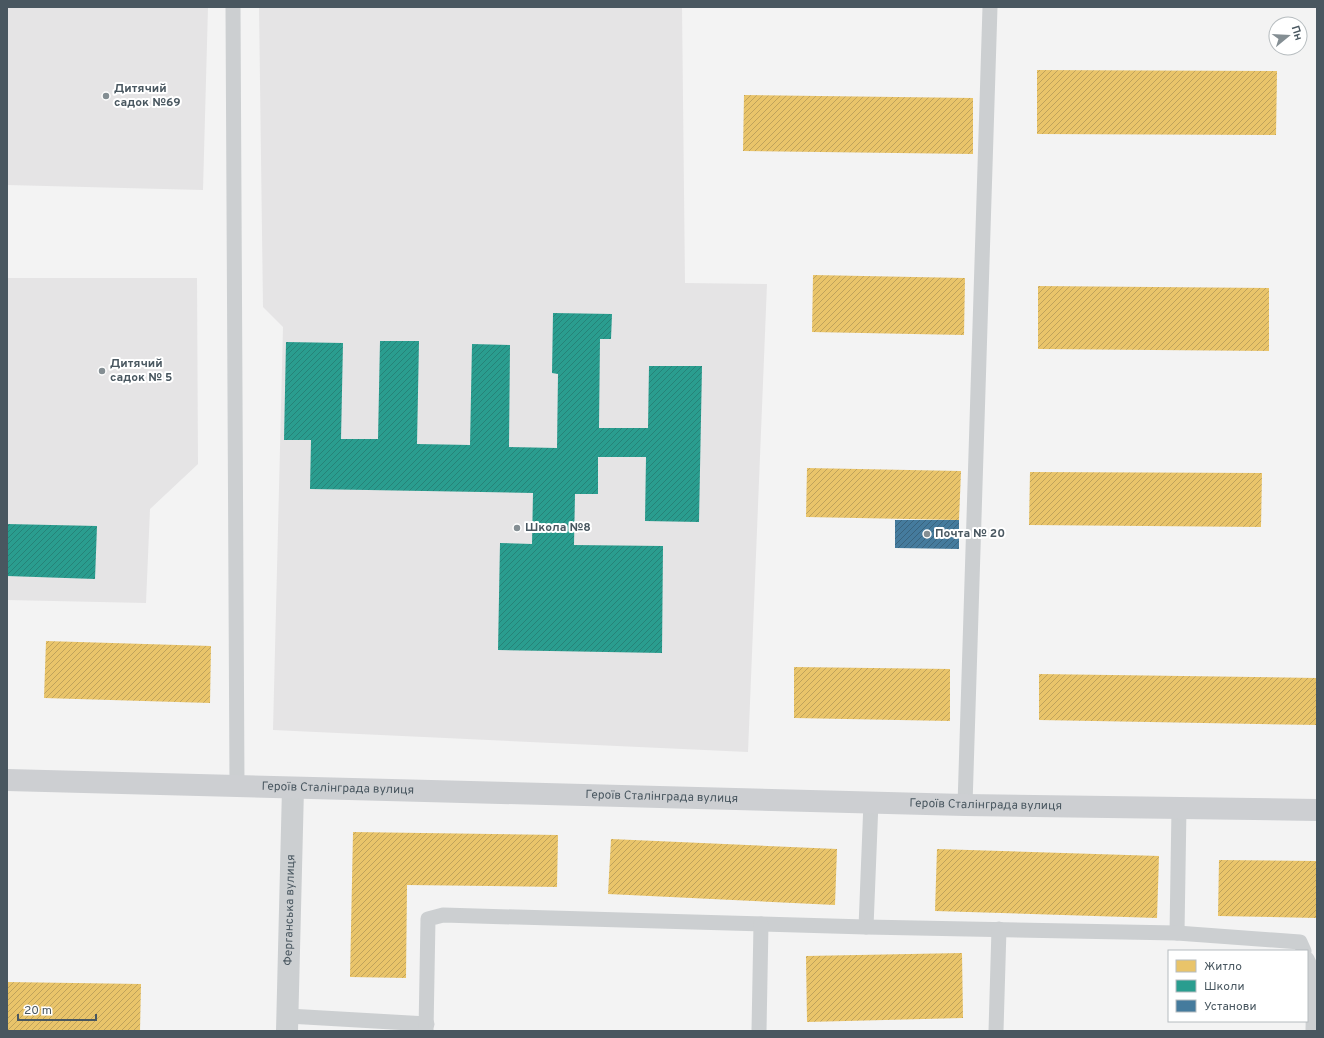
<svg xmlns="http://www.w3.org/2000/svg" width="1324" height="1038" viewBox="0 0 1324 1038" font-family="Overpass,sans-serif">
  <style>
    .education { fill: #e5e4e5 }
    .homes { fill: url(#homes-hatch) }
    .schools { fill: url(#schools-hatch) }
    .public { fill: url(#public-hatch) }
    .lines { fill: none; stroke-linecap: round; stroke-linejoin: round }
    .lane { stroke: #cccfd1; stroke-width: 15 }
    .street { stroke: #cccfd1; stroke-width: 22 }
    .secondary { stroke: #cdcfd2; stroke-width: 22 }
    .poi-dot { fill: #848e93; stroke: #fff; stroke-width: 1.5 }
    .labels { text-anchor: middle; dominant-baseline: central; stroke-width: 4; stroke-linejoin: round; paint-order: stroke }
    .poi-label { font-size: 12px; font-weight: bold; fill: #495760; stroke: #fff; text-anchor: start }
    .street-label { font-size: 12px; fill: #495760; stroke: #fff }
  </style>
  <defs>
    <pattern id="homes-hatch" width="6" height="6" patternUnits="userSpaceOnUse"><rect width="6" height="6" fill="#e9c46a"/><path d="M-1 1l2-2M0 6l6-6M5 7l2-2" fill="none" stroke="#bfa25b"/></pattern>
    <pattern id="schools-hatch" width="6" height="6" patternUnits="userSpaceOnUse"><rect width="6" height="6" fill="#2a9d8f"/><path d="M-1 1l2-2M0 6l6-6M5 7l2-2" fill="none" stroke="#268378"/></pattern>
    <pattern id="public-hatch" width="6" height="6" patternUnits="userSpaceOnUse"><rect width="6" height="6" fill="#457b9d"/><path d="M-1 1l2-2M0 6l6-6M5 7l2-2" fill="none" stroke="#39637d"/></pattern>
  </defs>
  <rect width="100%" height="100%" fill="#f3f3f3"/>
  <g class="education">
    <path d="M7,7H208L203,190L7,185Z"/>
    <path d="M259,7H682L685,283L767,284L748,752L273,730L283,327L263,307Z"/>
    <path d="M7,278H197L198,464L150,509L146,603L7,600Z"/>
  </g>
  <g class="homes">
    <path d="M1037,70L1277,71L1276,135L1037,134Z"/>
    <path d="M744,95L973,98V154L743,151Z"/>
    <path d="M813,275L965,278L964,335L812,332Z"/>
    <path d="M1038,286L1269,288V351L1038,349Z"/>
    <path d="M807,468L961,471L959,520L806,517Z"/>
    <path d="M1030,472L1262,473L1261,527L1029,525Z"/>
    <path d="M46,641L211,646L210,703L44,698Z"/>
    <path d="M794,667L950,669V721L794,718Z"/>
    <path d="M1039,674L1317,678V725L1039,720Z"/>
    <path d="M353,832L558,835L557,887L407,885L406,978L350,977Z"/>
    <path d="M611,839L837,849L835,905L608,894Z"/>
    <path d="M937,849L1159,856L1157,918L935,911Z"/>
    <path d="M1219,860L1317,861V918L1218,916Z"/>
    <path d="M962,953L963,1018L807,1022L806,956Z"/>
    <path d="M7,982L141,984L140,1031H7Z"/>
  </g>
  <g class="schools">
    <path d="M553,313L612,314L611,339H600L599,428H648L649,366H702L699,522L645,521L646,457H598V494H575L574,545L663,546L662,653L498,650L500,543L532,544L533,493L310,489L311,440H284L286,342L343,343L341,439H378L380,341H419L417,444L470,445L472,344L510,345L509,447L557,448L558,374L552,373Z"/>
    <path d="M7,524L97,526L95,579L7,576Z"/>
  </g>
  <path class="public" d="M895,520H959V549L895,548Z"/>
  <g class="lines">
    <g class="lane">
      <path d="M233,7L237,787"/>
      <path d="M965,805L990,7"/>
      <path d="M866,927L871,802"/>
      <path d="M1177,933L1179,808"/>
      <path d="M1307,959L1314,974L1313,1031"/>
      <path d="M288,1016L427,1024"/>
      <path d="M426,1031L428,919L443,915L866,927L1177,933L1300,942L1304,951"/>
      <path d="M759,1031L761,924"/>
      <path d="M996,1031L999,929"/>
    </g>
    <path class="street" id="s1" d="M287,1031L293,788"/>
    <path class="secondary" id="s2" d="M7,780L965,805L1317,810"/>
  </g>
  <g class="poi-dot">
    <circle cx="106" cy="96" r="4"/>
    <circle cx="102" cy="371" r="4"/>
    <circle cx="517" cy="528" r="4"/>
    <circle cx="927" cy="534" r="4"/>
  </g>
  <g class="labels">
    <g class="poi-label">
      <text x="114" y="89">Дитячий<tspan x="114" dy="14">садок №69</tspan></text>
      <text x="110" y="364">Дитячий<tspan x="110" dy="14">садок № 5</tspan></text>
      <text x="525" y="528">Школа №8</text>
      <text x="935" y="534">Почта № 20</text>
    </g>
    <g class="street-label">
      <text stroke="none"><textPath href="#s2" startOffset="331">Героїв Сталінграда вулиця</textPath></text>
      <text stroke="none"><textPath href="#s2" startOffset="655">Героїв Сталінграда вулиця</textPath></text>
      <text stroke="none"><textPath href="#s2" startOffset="979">Героїв Сталінграда вулиця</textPath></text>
      <text stroke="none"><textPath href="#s1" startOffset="121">Ферганська вулиця</textPath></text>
    </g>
  </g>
  <rect width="1324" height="1038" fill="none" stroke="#495760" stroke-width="16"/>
  <rect x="1168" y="950" width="140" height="72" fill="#ffffff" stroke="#b6bcbf"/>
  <rect x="1176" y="960" width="20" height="12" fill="#e9c46a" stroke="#b6bcbf"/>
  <text x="1204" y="970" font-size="12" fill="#495760">Житло</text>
  <rect x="1176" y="980" width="20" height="12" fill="#2a9d8f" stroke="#b6bcbf"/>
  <text x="1204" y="990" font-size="12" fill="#495760">Школи</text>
  <rect x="1176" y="1000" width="20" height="12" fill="#457b9d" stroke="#b6bcbf"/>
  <text x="1204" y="1010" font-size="12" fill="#495760">Установи</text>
  <g transform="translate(1288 36) rotate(72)"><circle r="19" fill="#ffffff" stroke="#b6bcbf"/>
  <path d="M0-3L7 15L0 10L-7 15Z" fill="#848e93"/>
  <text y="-6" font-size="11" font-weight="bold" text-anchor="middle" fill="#495760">Пн</text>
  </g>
  <path d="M18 1014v6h78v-6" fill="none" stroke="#495760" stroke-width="2"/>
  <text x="24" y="1014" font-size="12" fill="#495760" stroke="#ffffff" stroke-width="3" paint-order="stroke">20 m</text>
</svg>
